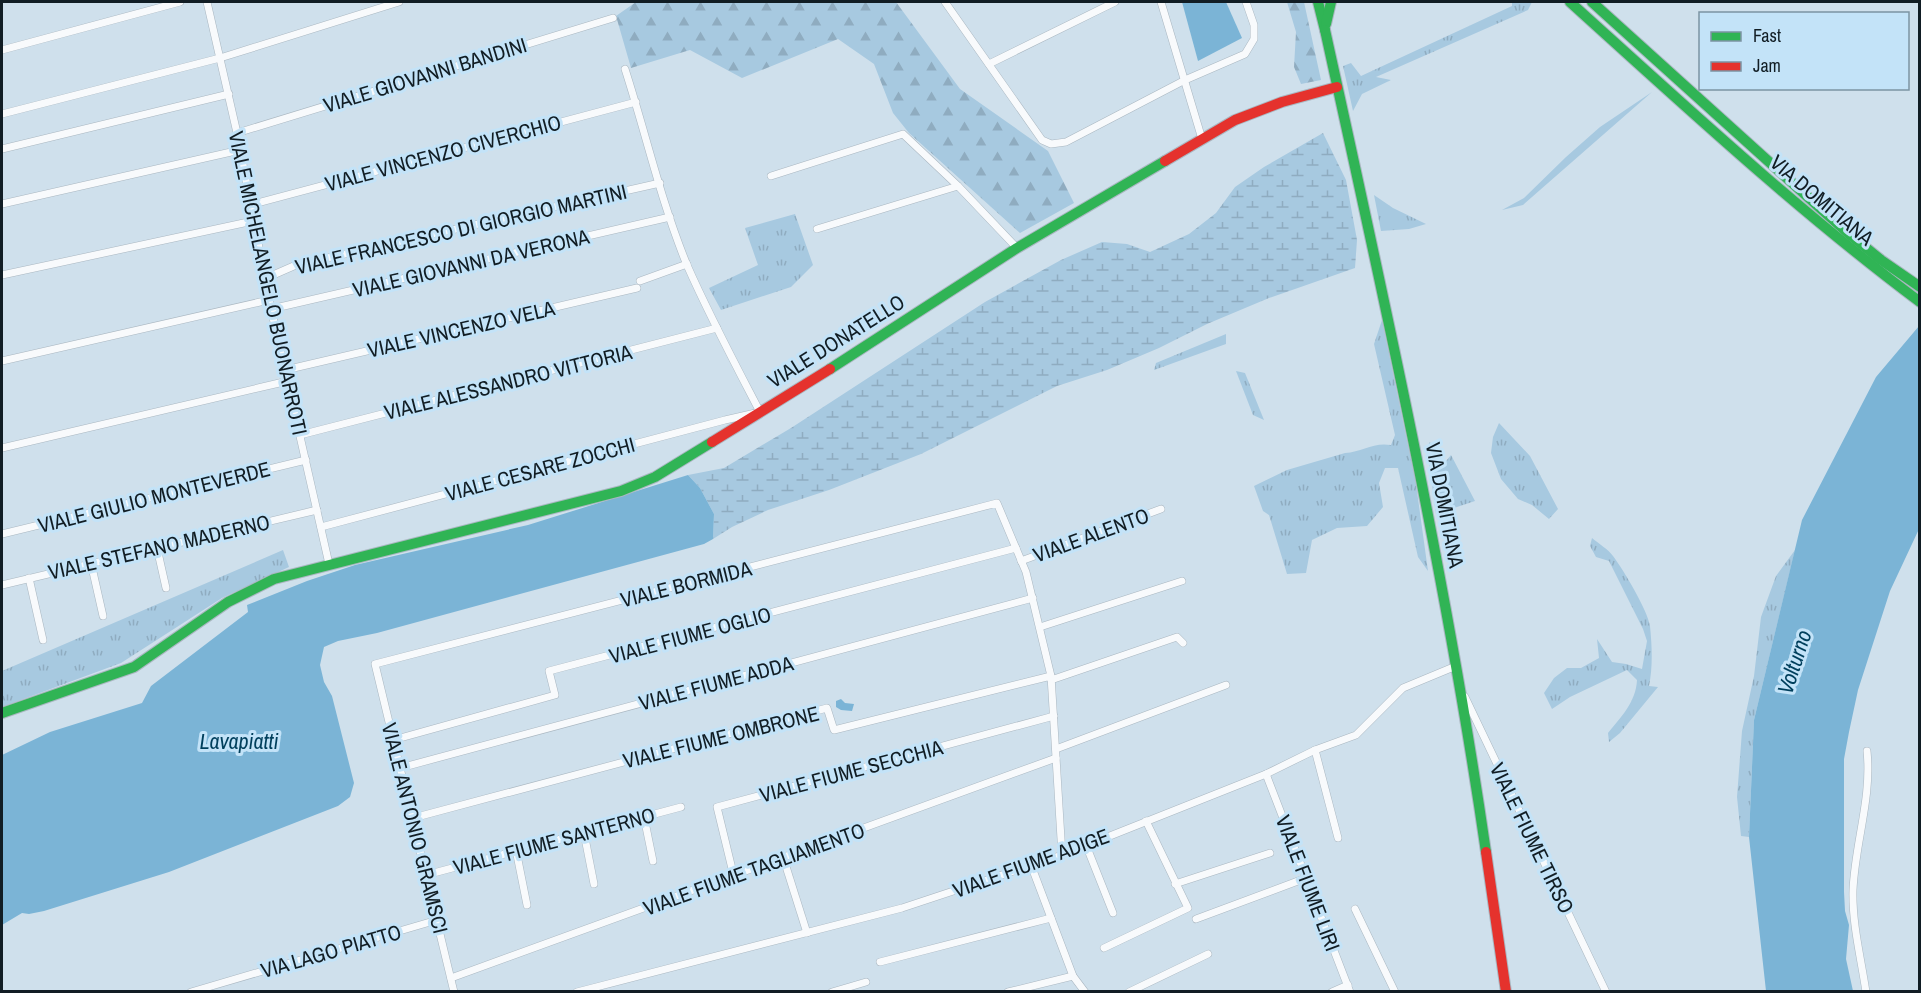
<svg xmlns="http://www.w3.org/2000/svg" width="1921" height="993" viewBox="0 0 1921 993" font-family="'Archivo Narrow',sans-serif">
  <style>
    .grass { fill: url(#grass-tufts) }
    .forest { fill: url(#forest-firs) }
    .wetland { fill: url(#wetland-marsh) }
    .water { fill: #7bb4d6 }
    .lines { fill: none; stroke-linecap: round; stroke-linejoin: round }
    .street-casing { stroke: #aab7c1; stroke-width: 8 }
    .fast-casing { stroke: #aab7c1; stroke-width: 12 }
    .jam-casing { stroke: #aab7c1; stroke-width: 12 }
    .street { stroke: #f8fafc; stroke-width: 7 }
    .fast { stroke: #30b455; stroke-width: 10 }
    .jam { stroke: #e5322d; stroke-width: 10 }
    .labels { text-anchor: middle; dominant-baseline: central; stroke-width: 6; stroke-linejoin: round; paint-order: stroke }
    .street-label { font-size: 21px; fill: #111d24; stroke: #c3e3f8 }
    .water-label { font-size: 22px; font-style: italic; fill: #003f5c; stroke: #c3e3f8 }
  </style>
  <defs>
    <pattern id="grass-tufts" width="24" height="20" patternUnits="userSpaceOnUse" patternTransform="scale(1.5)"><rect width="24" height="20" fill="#a7c9e0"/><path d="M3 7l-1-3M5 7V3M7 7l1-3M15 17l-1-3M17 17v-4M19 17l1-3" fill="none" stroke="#8facc0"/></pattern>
    <pattern id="forest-firs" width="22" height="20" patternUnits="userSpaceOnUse" patternTransform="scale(1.5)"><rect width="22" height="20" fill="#a7c9e0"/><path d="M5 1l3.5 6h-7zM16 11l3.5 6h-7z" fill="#8facc0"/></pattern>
    <pattern id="wetland-marsh" width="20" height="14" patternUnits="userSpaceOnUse" patternTransform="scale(1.5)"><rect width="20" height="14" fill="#a7c9e0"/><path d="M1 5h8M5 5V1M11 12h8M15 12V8" fill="none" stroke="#8facc0"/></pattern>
  </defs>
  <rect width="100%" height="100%" fill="#cfe0ec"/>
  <g class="grass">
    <path d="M1512,2H1532L1528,10L1376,77L1391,80L1362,94L1353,111L1343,66L1351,63L1361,76L1512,6Z"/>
    <path d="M1652,92L1523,205L1502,210L1524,198L1566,157L1600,127Z"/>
    <path d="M1374,195L1393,208L1426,224L1409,229L1381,231Z"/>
    <path d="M795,214L813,265L791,287L721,310L709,288L758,265L745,228Z"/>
    <path d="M1382,320L1416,484L1428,571L1418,557L1398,468H1385L1379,483L1383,507L1367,526L1337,528L1312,540L1306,573L1287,574L1269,515L1263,511L1254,486L1287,470L1345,453C1362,452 1373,442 1391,445L1395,435L1374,344Z"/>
    <path d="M1226,334V344L1154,370L1156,363Z"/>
    <path d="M1236,371L1245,373L1264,420L1253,415Z"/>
    <path d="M1499,423L1530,456L1558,509L1549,519L1532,505L1518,499L1501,479L1491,453L1493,437Z"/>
    <path d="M1430,442L1442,466L1451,455L1475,501L1436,514L1427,447Z"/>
    <path d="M1592,538C1599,544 1608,549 1613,556C1623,569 1648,611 1650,626C1652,646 1653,667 1649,686L1658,687L1620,733L1609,742L1608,733C1621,717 1636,702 1637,680L1627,670L1570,697L1552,709L1544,693L1554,678L1567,668H1581L1599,658L1597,639L1612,662L1626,664L1642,669L1647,641L1643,629L1609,561L1596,557L1590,546Z"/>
    <path d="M283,550L289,567L222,598L121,663L2,707V671Z"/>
    <path d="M1795,550L1754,720L1749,837L1741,836L1737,797L1742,731L1754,676L1761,617L1776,576Z"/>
  </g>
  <g class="forest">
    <path d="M636,2H896L960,89L1048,151L1074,203L1020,233L909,133L893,113L874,64L838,39L742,78L690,50L631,68L616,16Z"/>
    <path d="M1287,2H1304L1321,80L1301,84L1294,67L1296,32Z"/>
  </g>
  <path class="wetland" d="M1323,133L1346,180L1357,240L1355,268L1269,298L1207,324L1159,348L1107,370L1057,386L921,454L829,490L768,510L732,527L713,539L714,514L700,488L688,475L724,468L791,428L985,302L1061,260L1102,242L1127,244L1150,252L1189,234L1216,213L1235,187L1264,167Z"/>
  <g class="water">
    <path d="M1182,2H1226L1242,38L1198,61Z"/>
    <path d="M1919,326V529L1890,591L1858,690L1849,732L1844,759V892L1845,911L1849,925L1846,959L1853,991H1766L1749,837L1754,720L1802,520L1876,377Z"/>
    <path d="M688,475L700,488L714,514L713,539L704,544L377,633L338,641L324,647L320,665L324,682L332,696L354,783L350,797L338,806L169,872L44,911L29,914L22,913L2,925V755L50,732L142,703L151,686L248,612L247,605L307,581L355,565L528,525Z"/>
    <path d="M841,699L845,703L854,704L852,711L841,710L836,707V701Z"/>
  </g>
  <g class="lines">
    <defs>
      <g id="street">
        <path d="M207,2L237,133L269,300L329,564"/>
        <path d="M945,2L1042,140L1051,144L1066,142L1185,80L1245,54L1254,39V25L1246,2"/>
        <path d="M1161,2L1202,139"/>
        <path d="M2,50L180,2"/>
        <path d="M989,64L1115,2"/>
        <path d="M2,114L220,58L399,2"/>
        <path d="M237,133L613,18"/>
        <path d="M2,149L229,94"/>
        <path d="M771,176L903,134L958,186L1017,248"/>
        <path d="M2,204L240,150"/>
        <path d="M250,205L636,102"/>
        <path d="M817,229L958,186"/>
        <path d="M2,275L253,221"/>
        <path d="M264,279L296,265L660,183"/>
        <path d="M640,281L687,264"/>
        <path d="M271,309L670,217"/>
        <path d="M2,361L269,300"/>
        <path d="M285,370L637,288"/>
        <path d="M300,435L717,328"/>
        <path d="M2,448L288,381"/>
        <path d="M321,527L725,420L760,412C735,364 709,315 687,265C661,202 646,134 625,69"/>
        <path d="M2,534L306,460"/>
        <path d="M157,548L166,588"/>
        <path d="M1021,561L1161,509"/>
        <path d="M91,563L103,616"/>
        <path d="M29,578L43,640"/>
        <path d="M2,585L317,510"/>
        <path d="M1040,627L1182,581"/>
        <path d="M1051,680L1177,637L1183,643"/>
        <path d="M1465,697L1606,992"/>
        <path d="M393,740L555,695L549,671L1016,548"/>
        <path d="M1056,749L1226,685"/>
        <path d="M1315,750L1338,838"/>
        <path d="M400,768L1033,598"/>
        <path d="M1266,774L1350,992"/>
        <path d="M644,817L653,861"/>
        <path d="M413,818L827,708L834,730L1051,676"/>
        <path d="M584,833L594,884"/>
        <path d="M1086,845L1113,913"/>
        <path d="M516,850L527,905"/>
        <path d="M783,857L807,933"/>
        <path d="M1031,865L1073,976L1085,992"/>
        <path d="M426,875L681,807"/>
        <path d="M734,877L717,807L1054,716"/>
        <path d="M1175,884L1270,853"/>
        <path d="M1355,909L1395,992"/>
        <path d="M1196,919L1306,878"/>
        <path d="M1104,948L1188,908L1146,821"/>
        <path d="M880,962L1051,918"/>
        <path d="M451,978C653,906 854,831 1056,758"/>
        <path d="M191,992L437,920"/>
        <path d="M454,992L375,664L997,503L1026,572L1051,676L1062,855"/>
        <path d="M577,992L902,908L1062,855L1266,774L1315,750L1356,735L1403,688L1456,666"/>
        <path d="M832,992L866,982"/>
        <path d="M1008,992L1073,976"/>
        <path d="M1129,992L1208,954"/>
        <path d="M1332,992L1348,985"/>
        <path d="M1866,992C1861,958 1852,924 1853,890C1855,843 1872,798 1867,751"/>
      </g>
      <g id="fast">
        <path d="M1318,2L1325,30"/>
        <path d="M1570,2C1684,105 1797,210 1920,302"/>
        <path d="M1592,2L1849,234L1881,260L1920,287"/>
        <path d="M1326,24L1331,2"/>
        <path d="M1325,30C1385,303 1446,576 1486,852"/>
        <path d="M830,369L1017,248L1165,161"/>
        <path d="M2,713L134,667L228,602L274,579L621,491L655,477L712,442"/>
      </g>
      <g id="jam">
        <path d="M1165,161L1235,120L1282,102L1337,87"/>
        <path d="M712,442L830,369"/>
        <path d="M1486,852L1506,992"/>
      </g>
    </defs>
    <use href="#street" class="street-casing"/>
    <use href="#fast" class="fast-casing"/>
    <use href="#jam" class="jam-casing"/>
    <use href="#street" class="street"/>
    <use href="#fast" class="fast"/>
    <use href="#jam" class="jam"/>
  </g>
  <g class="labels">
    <g class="street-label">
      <text transform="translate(425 75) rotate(-17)">VIALE GIOVANNI BANDINI</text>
      <text transform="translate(443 153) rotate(-15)">VIALE VINCENZO CIVERCHIO</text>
      <text transform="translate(1822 200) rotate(40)">VIA DOMITIANA</text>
      <text transform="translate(461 229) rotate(-13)">VIALE FRANCESCO DI GIORGIO MARTINI</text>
      <text transform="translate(471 263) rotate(-13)">VIALE GIOVANNI DA VERONA</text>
      <text transform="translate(268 283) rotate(78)">VIALE MICHELANGELO BUONARROTI</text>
      <text transform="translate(461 329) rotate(-13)">VIALE VINCENZO VELA</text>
      <text transform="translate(836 341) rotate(-32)">VIALE DONATELLO</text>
      <text transform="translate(508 382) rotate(-14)">VIALE ALESSANDRO VITTORIA</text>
      <text transform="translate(540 469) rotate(-15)">VIALE CESARE ZOCCHI</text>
      <text transform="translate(154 497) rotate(-14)">VIALE GIULIO MONTEVERDE</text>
      <text transform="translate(1445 505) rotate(79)">VIA DOMITIANA</text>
      <text transform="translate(1091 535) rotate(-20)">VIALE ALENTO</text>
      <text transform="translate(159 547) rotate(-13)">VIALE STEFANO MADERNO</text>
      <text transform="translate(686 584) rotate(-14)">VIALE BORMIDA</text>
      <text transform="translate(690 635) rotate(-15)">VIALE FIUME OGLIO</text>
      <text transform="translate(716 683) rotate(-15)">VIALE FIUME ADDA</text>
      <text transform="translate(721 737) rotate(-14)">VIALE FIUME OMBRONE</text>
      <text transform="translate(851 771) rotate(-15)">VIALE FIUME SECCHIA</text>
      <text transform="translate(415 828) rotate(76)">VIALE ANTONIO GRAMSCI</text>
      <text transform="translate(1532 838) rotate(64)">VIALE FIUME TIRSO</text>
      <text transform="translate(554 841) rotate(-15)">VIALE FIUME SANTERNO</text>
      <text transform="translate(1031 863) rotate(-20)">VIALE FIUME ADIGE</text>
      <text transform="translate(754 869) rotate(-20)">VIALE FIUME TAGLIAMENTO</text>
      <text transform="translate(1308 883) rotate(69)">VIALE FIUME LIRI</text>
      <text transform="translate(331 951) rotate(-16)">VIA LAGO PIATTO</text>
    </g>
    <g class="water-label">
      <text transform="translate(1794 662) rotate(-72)">Volturno</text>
      <text x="239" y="741">Lavapiatti</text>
    </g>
  </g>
  <rect width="1921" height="993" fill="none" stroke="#111d24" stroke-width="6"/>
  <rect x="1699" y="12" width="210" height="78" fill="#c3e3f8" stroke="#7c94a3" stroke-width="1.5"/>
  <rect x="1711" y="32" width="30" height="9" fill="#30b455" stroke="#7c94a3" stroke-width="1.5"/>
  <text x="1753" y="42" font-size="18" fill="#111d24">Fast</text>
  <rect x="1711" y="62" width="30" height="9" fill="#e5322d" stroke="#7c94a3" stroke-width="1.5"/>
  <text x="1753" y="72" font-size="18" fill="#111d24">Jam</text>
</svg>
